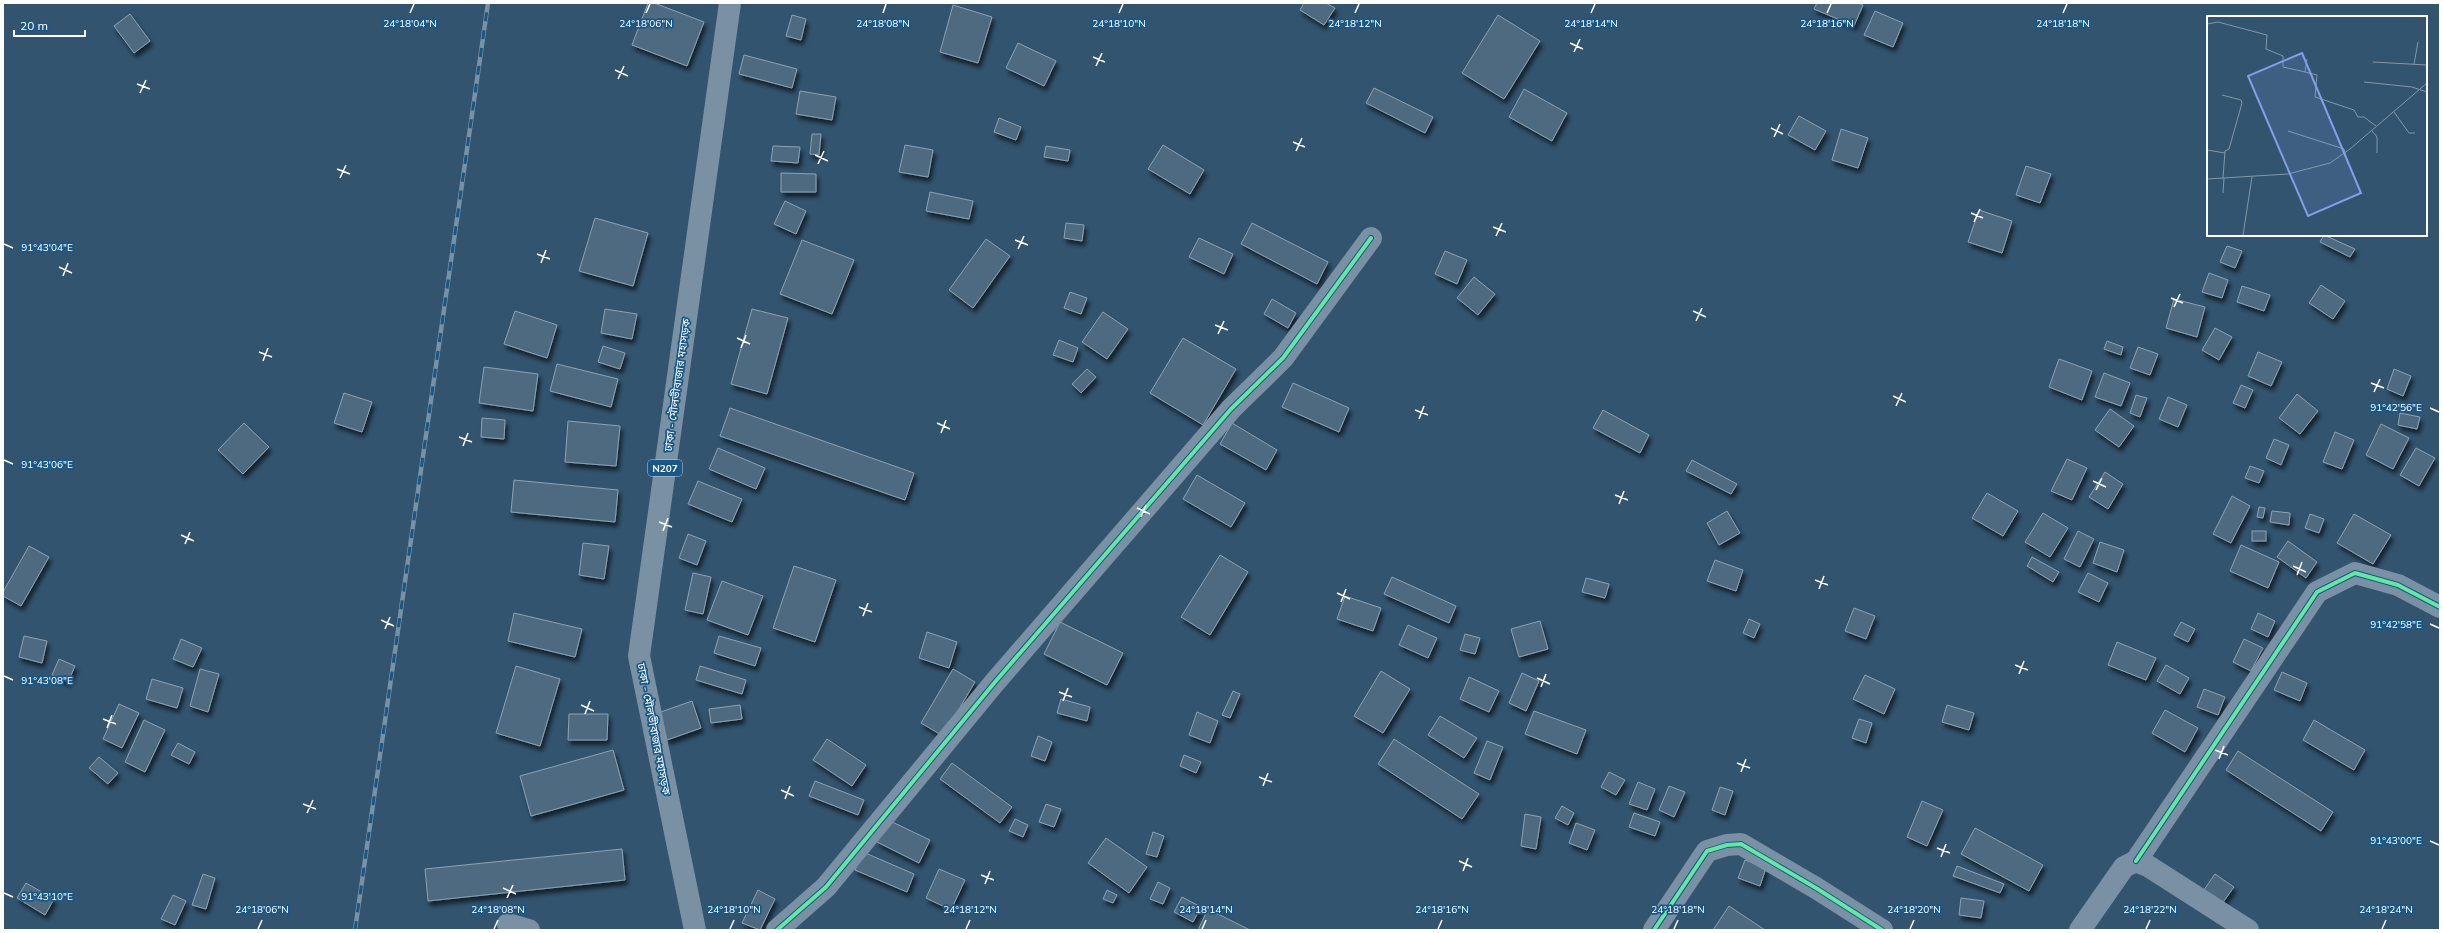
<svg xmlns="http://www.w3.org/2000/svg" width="2443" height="933" viewBox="0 0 2443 933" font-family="Mulish,'Noto Sans Bengali',sans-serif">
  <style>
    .building { fill: #4e6a80; stroke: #8da2b2; filter: url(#shadow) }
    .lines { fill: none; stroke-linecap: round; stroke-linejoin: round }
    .minor { stroke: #7990a5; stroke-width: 22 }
    .highway { stroke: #7a91a4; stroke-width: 22 }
    .rail-casing { stroke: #7a91a4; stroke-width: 4.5 }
    .rail { stroke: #185889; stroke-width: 3; stroke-dasharray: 9; stroke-linecap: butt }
    .cycleway-casing { stroke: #185889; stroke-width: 6 }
    .cycleway { stroke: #66e7a1; stroke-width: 4 }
    .ticks { fill: none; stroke: #fff; stroke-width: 1.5 }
    .labels { text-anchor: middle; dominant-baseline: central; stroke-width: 3.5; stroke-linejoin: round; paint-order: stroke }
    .shield { fill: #185889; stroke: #bacddc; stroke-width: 1 }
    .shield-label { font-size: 10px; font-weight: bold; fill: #fff }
    .street-label { font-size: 11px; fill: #fff; stroke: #185889 }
    .inset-road { fill: none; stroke: #8498a9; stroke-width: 1 }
    .view { fill: #839eea; fill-opacity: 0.15; stroke: #839eea; stroke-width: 2 }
    .inset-edge { fill: none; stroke: #fff; stroke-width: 2 }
    .ticks-label { font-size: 10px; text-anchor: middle; fill: #fff; stroke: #185889; stroke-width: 3.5; stroke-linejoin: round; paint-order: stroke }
  </style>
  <defs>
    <filter id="shadow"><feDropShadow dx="2.5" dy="4.5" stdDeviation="2" flood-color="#0009"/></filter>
  </defs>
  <rect width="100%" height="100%" fill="#32546f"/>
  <g class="building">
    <path d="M648,3H654L704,22L687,66L632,45Z"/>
    <path d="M1304,3H1326L1335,8L1324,25L1300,10Z"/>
    <path d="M1817,3H1858L1863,5L1854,26L1814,9Z"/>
    <path d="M953,5L992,17L978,63L940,52Z"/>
    <path d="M1875,11L1903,23L1893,47L1864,35Z"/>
    <path d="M130,14L150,41L134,53L114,26Z"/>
    <path d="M792,15L806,19L801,40L786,36Z"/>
    <path d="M1498,15L1540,41L1504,99L1462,73Z"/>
    <path d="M1018,43L1056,61L1044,86L1006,68Z"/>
    <path d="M744,55L797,69L792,88L739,74Z"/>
    <path d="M1374,88L1433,117L1425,133L1366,103Z"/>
    <path d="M1524,89L1567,113L1552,141L1509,117Z"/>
    <path d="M800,91L836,97L832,120L796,114Z"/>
    <path d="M1799,116L1826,131L1815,150L1788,135Z"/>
    <path d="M999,118L1021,127L1016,140L994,132Z"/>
    <path d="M1841,129L1868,138L1858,168L1832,160Z"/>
    <path d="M812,134H821L819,155L810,154Z"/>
    <path d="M905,145L933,150L928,177L899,172Z"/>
    <path d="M1163,145L1204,170L1190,194L1148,169Z"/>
    <path d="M773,146L800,147L798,163L771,161Z"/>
    <path d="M1046,146L1070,150L1068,161L1044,157Z"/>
    <path d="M2026,166L2051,174L2040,203L2016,195Z"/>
    <path d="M781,173L816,174V192H781Z"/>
    <path d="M930,192L973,201L969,219L926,211Z"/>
    <path d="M785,201L806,211L796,234L774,224Z"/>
    <path d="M1979,210L2012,221L2002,253L1968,242Z"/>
    <path d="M595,218L648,233L633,286L579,271Z"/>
    <path d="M1066,223L1084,225L1082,241L1064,238Z"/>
    <path d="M1252,223L1328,262L1317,284L1241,244Z"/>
    <path d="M2324,235L2355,249L2350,257L2320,242Z"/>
    <path d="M1199,238L1233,254L1224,274L1189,257Z"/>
    <path d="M986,239L1010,256L973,308L949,290Z"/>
    <path d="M802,240L854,260L832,314L780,294Z"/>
    <path d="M2227,246L2242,251L2235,268L2220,262Z"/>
    <path d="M1445,251L1467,260L1457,284L1435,274Z"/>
    <path d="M2209,273L2228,280L2222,298L2202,292Z"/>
    <path d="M1474,277L1495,294L1478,315L1457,298Z"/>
    <path d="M2321,285L2345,301L2333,319L2309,303Z"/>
    <path d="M2242,286L2270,295L2264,311L2237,302Z"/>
    <path d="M1070,292L1087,298L1081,314L1064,308Z"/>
    <path d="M1272,299L1296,313L1288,328L1264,314Z"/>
    <path d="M2174,299L2205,307L2197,337L2166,328Z"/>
    <path d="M605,309L637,314L632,339L601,333Z"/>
    <path d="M752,309L788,318L767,394L731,384Z"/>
    <path d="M515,311L557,325L547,358L504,344Z"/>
    <path d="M1103,312L1128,329L1107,359L1082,342Z"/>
    <path d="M2215,328L2232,337L2219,360L2202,350Z"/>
    <path d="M1183,338L1236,369L1203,425L1150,393Z"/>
    <path d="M1059,340L1078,348L1073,362L1053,355Z"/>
    <path d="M2107,341L2123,347L2121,355L2104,349Z"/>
    <path d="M603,346L625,353L620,369L598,362Z"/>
    <path d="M2138,347L2158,354L2150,375L2130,368Z"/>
    <path d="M2258,352L2282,362L2271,386L2248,376Z"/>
    <path d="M2059,359L2092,371L2082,400L2049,387Z"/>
    <path d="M557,364L618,379L611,407L550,391Z"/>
    <path d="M484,367L538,374L533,411L479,403Z"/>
    <path d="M1087,369L1096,377L1081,393L1072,384Z"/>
    <path d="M2394,369L2411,376L2403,396L2387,389Z"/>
    <path d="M2104,373L2130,383L2121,406L2095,397Z"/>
    <path d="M1293,383L1349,408L1339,432L1282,407Z"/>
    <path d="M2241,385L2253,390L2245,408L2233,403Z"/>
    <path d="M344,393L372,402L362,432L334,423Z"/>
    <path d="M2297,394L2318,411L2300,434L2279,418Z"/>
    <path d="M2136,395L2147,398L2140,417L2130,413Z"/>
    <path d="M2168,397L2187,405L2178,427L2159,419Z"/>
    <path d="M730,408L914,473L905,500L720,436Z"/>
    <path d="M2110,409L2134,426L2119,447L2095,430Z"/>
    <path d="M1603,410L1649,435L1640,453L1593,428Z"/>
    <path d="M2400,413L2420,417L2417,429L2398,425Z"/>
    <path d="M482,418L505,420L504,439L481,437Z"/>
    <path d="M568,421L620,426L616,466L565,462Z"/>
    <path d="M244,423L269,447L243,474L218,450Z"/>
    <path d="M1232,423L1277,450L1266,470L1220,444Z"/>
    <path d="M2381,424L2409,438L2393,469L2366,455Z"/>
    <path d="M2335,432L2354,440L2342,469L2323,462Z"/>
    <path d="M2274,439L2289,445L2281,465L2266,458Z"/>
    <path d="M718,448L765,468L756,489L709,469Z"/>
    <path d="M2416,448L2435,458L2419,486L2400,475Z"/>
    <path d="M2067,459L2087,468L2072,500L2051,491Z"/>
    <path d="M1692,460L1737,484L1731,494L1686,471Z"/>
    <path d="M2250,466L2264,471L2259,483L2245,478Z"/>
    <path d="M2105,472L2123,484L2108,509L2089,497Z"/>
    <path d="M1197,475L1245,503L1231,527L1183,499Z"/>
    <path d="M514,480L618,490L615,522L511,512Z"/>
    <path d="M698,481L742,499L732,522L688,504Z"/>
    <path d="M1987,493L2018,511L2003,536L1972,518Z"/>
    <path d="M2232,496L2250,506L2231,543L2213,534Z"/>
    <path d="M2259,507L2265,508L2263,518L2257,517Z"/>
    <path d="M1727,511L1740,533L1719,545L1707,523Z"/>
    <path d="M2272,511L2290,513L2289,525L2270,522Z"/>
    <path d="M2043,513L2068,528L2050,557L2025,542Z"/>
    <path d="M2310,514L2324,519L2319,533L2305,528Z"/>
    <path d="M2354,514L2391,535L2373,564L2337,543Z"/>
    <path d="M2078,531L2094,539L2080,567L2064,559Z"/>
    <rect x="2252" y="531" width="14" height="10"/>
    <path d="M688,534L706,541L697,565L679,558Z"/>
    <path d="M2288,541L2317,562L2306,578L2277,557Z"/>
    <path d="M2100,542L2124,550L2117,572L2093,563Z"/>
    <path d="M583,543L609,546L604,579L579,575Z"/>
    <path d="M2241,545L2279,562L2268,588L2230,571Z"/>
    <path d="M29,546L49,557L21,606L3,596V592Z"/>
    <path d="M1220,555L1248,572L1210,635L1181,617Z"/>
    <path d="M2032,557L2059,572L2053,582L2027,566Z"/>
    <path d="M1715,560L1743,570L1736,591L1707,581Z"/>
    <path d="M794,566L836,580L815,642L773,628Z"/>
    <path d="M693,573L711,577L703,614L685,610Z"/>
    <path d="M2088,573L2108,583L2099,602L2078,592Z"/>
    <path d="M1392,577L1456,606L1449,623L1384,594Z"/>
    <path d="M1586,578L1609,584L1605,598L1582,592Z"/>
    <path d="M722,581L763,596L748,635L707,620Z"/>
    <path d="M1345,596L1381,608L1373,631L1337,619Z"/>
    <path d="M1854,608L1875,616L1866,639L1845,631Z"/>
    <path d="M514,613L582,629L575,657L508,641Z"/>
    <path d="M2258,613L2275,621L2268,637L2251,629Z"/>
    <path d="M1749,619L1760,624L1754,638L1743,633Z"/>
    <path d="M1540,621L1548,649L1519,657L1511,629Z"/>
    <path d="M1060,622L1123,653L1107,685L1044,654Z"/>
    <path d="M2181,622L2195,629L2188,642L2174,635Z"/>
    <path d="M1408,625L1437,638L1428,658L1399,645Z"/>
    <path d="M927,632L957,642L949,668L919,658Z"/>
    <path d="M1465,634L1480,638L1475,654L1460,650Z"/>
    <path d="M24,636L47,641L42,663L19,657Z"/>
    <path d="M719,636L761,648L755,666L714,653Z"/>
    <path d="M181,639L202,648L193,667L173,659Z"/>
    <path d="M2244,639L2263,648L2251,671L2233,662Z"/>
    <path d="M2117,642L2156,658L2146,680L2108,665Z"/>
    <path d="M59,659L75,666L68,682L52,675Z"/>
    <path d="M2166,665L2189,678L2180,694L2157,681Z"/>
    <path d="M516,666L560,679L540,746L496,733Z"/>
    <path d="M700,666L746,680L742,694L696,680Z"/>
    <path d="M200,669L219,674L208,712L190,706Z"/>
    <path d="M953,669L975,682L943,736L921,723Z"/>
    <path d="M1381,671L1410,689L1383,733L1354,716Z"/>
    <path d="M2282,672L2307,683L2300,701L2274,690Z"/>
    <path d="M1522,673L1539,681L1526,711L1509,703Z"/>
    <path d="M1865,675L1895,689L1884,714L1853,699Z"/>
    <path d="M1469,677L1499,691L1489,712L1460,699Z"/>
    <path d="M152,679L183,688L177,708L146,699Z"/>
    <path d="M2204,689L2225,697L2218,715L2197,707Z"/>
    <path d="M1233,691L1240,694L1230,718L1222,715Z"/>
    <path d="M1061,699L1090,707L1087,721L1057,713Z"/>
    <path d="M692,701L701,728L667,740L658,713Z"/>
    <path d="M119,704L139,713L122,748L103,739Z"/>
    <path d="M740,705L742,719L711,723L709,709Z"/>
    <path d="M1947,705L1974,713L1969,730L1942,722Z"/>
    <path d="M2165,710L2198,728L2185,752L2152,733Z"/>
    <path d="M1534,711L1586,730L1577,754L1525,734Z"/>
    <path d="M1197,712L1218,721L1210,743L1189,735Z"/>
    <path d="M569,714H608L607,740H568Z"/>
    <path d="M1440,716L1477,738L1464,758L1428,735Z"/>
    <path d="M1859,719L1872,723L1866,743L1852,738Z"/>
    <path d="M144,720L165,730L145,772L125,762Z"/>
    <path d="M2314,720L2365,750L2354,770L2303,740Z"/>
    <path d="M1038,736L1052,742L1045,761L1031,756Z"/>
    <path d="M827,739L866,765L852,786L813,760Z"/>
    <path d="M1394,739L1479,794L1462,819L1378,764Z"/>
    <path d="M1487,741L1503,747L1490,780L1474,773Z"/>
    <path d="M178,743L195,752L189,764L171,755Z"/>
    <path d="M613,750L624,790L531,816L520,776Z"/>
    <path d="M2238,751L2333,812L2321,831L2226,770Z"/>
    <path d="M1184,755L1201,762L1196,773L1180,766Z"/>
    <path d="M99,757L118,773L108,784L89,768Z"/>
    <path d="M952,763L1012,807L1000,823L940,779Z"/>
    <path d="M1609,772L1625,780L1616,795L1601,787Z"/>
    <path d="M815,781L864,800L858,815L809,796Z"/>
    <path d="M1638,782L1655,789L1647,810L1629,804Z"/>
    <path d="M1669,786L1685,792L1674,817L1659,810Z"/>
    <path d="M1720,787L1733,791L1725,815L1712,810Z"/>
    <path d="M1922,801L1943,810L1927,846L1907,837Z"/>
    <path d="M1046,804L1061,809L1054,827L1039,822Z"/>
    <path d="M1562,806L1574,813L1568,825L1555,818Z"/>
    <path d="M1634,813L1660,822L1655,836L1629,827Z"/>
    <path d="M1525,814L1541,817L1536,849L1521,846Z"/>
    <path d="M1015,819L1028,825L1023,837L1009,831Z"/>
    <path d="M888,820L930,840L919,863L877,842Z"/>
    <path d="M1576,823L1595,830L1587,850L1569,843Z"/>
    <path d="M1975,828L2043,865L2029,891L1961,854Z"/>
    <path d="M1153,832L1164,836L1157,857L1146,854Z"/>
    <path d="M1106,838L1147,867L1129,893L1088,863Z"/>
    <path d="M622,849L625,880L428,901L425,869Z"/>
    <path d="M863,852L914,874L907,892L855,870Z"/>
    <path d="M1745,860L1766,868L1760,886L1738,878Z"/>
    <path d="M1957,866L2004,884L2000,893L1953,876Z"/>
    <path d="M939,869L965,880L951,910L926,898Z"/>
    <path d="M203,874L215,878L206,909L192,905Z"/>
    <path d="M2215,874L2234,887L2219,908L2201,894Z"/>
    <path d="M1158,882L1170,888L1163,904L1150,899Z"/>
    <path d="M26,883L54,899L45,915L17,898Z"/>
    <path d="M758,890L775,899L760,930L742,923Z"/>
    <path d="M1107,890L1117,895L1113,903L1103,899Z"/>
    <path d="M173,895L186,901L175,925L161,919Z"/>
    <path d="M1182,897L1201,907L1193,922L1174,912Z"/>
    <path d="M1961,898L1984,901L1981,918L1959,915Z"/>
    <path d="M1729,906L1765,930H1713Z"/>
    <path d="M1208,909L1250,930H1198Z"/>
  </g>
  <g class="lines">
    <g class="minor">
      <path d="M2136,861L2317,592L2355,573L2398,585L2440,607"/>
      <path d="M508,924L529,930"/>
      <path d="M777,930L826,887L995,682L1231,409L1283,358L1371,238"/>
      <path d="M1654,930L1707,851L1727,845L1741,844L1816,888L1882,930"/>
      <path d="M2080,930L2124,867L2136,861L2148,866L2248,930"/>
    </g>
    <path class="highway" d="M695,930L639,656L730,3"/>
    <defs>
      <path id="rail" d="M355,930L488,3"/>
    </defs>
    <use href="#rail" class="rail-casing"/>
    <use href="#rail" class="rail"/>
    <defs>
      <g id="cycleway">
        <path d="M2136,861L2317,592L2355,573L2398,585L2440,607"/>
        <path d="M777,930L826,887L995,682L1231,409L1283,358L1371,238"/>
        <path d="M1654,930L1707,851L1727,845L1741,844L1816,888L1882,930"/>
      </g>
    </defs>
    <use href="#cycleway" class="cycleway-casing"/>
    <use href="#cycleway" class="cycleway"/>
  </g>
  <path class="ticks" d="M410,13L414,4M646,13L650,4M883,13L886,4M1119,13L1123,4M1355,13L1359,4M1591,13L1595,4M1827,13L1831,4M2063,13L2067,4M1570,43L1583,49M1574,52L1580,39M1093,57L1105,62M1096,66L1102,53M615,70L628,76M618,79L624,66M137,84L150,89M140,93L146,80M1771,128L1783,134M1774,137L1780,124M1293,142L1305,147M1296,151L1302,138M815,155L828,161M818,164L824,151M337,169L350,174M340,178L346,165M1971,213L1983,218M1974,222L1980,209M1493,227L1506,232M1496,236L1502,223M1015,240L1028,245M4,244L13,248M1018,249L1024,236M537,254L550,259M541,263L546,250M59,267L72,273M63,276L68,263M2171,298L2183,303M2174,307L2180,294M1693,311L1706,317M1696,321L1702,308M1215,325L1228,330M1218,334L1224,321M737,338L750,344M741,348L746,335M259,352L272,357M263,361L268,348M2371,383L2384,388M2374,392L2380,379M1893,396L1906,402M1896,406L1902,393M2430,408L2439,412M1415,410L1428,415M1419,419L1424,406M937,423L950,429M941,433L946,420M459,437L472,442M463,446L468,433M4,460L13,464M2093,481L2106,487M2096,490L2102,478M1615,495L1628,500M1619,504L1624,491M1137,508L1150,514M1141,517L1146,505M659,522L672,527M663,531L668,518M181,535L194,541M185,544L190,532M2293,566L2306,572M2297,575L2302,562M1815,580L1828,585M1819,589L1824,576M1337,593L1350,599M1341,602L1346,589M859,607L872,612M863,616L868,603M381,620L394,626M2430,624L2439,628M385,629L390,617M2015,665L2028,670M2019,674L2024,661M4,676L13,680M1537,678L1550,684M1541,687L1546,674M1059,692L1072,697M1063,701L1068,688M581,705L594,711M585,714L590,701M103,719L116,724M107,728L112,715M2215,750L2228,755M2219,759L2224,746M1737,763L1750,768M1741,772L1746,759M1259,777L1272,782M1263,786L1268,773M781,790L794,796M785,799L790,786M303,804L316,809M307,813L313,800M2430,841L2439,845M1937,848L1950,853M1941,857L1946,844M1459,861L1472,867M1463,871L1468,858M981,875L994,880M985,884L990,871M503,888L516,894M4,893L13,897M507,898L513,885M258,929L262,920M494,929L498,920M730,929L734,920M966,929L970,920M1202,929L1206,920M1438,929L1442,920M1674,929L1678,920M1910,929L1914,920M2146,929L2150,920M2382,929L2386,920"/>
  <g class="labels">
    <rect class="shield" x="648" y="460" width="34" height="16" rx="3"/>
    <g class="shield-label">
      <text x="665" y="468">N207</text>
    </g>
    <g class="street-label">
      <text transform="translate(677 385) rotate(-82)">ঢাকা - মৌলভীবাজার মহাসড়ক</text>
      <text transform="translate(654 729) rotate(79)">ঢাকা - মৌলভীবাজার মহাসড়ক</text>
    </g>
  </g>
  <g transform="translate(2207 16)">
    <rect width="220" height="220" fill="#32546f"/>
    <path class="inset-road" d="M0,8L11,6L60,19L59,33L76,40V51L98,56M100,43L98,56L110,59L108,81L147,94L151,101H157L169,110M166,46L220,49M207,48L211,26M157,66L205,71L220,76M15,79L34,84L35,87L22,133L18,135L16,162M187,96L202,117H208M81,115L137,133L141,148M165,115L170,121V137M0,134L18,137M0,163L81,158L123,147L143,133L220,67M16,177L17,162M36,219L45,161"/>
    <path class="view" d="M95,37L154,177L101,200L41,60Z"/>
    <rect width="220" height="220" class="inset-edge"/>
  </g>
  <g class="ticks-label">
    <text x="410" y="27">24°18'04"N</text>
    <text x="646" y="27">24°18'06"N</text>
    <text x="883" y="27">24°18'08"N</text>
    <text x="1119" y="27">24°18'10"N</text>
    <text x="1355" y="27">24°18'12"N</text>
    <text x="1591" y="27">24°18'14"N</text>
    <text x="1827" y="27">24°18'16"N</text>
    <text x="2063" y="27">24°18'18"N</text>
    <text x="47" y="251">91°43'04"E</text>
    <text x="2396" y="411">91°42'56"E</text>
    <text x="47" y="468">91°43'06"E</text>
    <text x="2396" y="628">91°42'58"E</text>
    <text x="47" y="684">91°43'08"E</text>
    <text x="2396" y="844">91°43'00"E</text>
    <text x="47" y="900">91°43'10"E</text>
    <text x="262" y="913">24°18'06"N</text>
    <text x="498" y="913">24°18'08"N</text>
    <text x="734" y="913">24°18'10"N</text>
    <text x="970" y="913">24°18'12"N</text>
    <text x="1206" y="913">24°18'14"N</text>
    <text x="1442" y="913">24°18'16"N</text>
    <text x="1678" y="913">24°18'18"N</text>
    <text x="1914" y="913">24°18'20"N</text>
    <text x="2150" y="913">24°18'22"N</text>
    <text x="2386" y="913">24°18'24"N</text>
  </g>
  <rect width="2443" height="933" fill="none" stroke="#ffffff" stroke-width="8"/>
  <path d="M14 30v6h71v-6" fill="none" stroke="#ffffff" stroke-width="2"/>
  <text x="20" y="30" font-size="12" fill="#ffffff" stroke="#185889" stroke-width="3" paint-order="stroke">20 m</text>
</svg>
